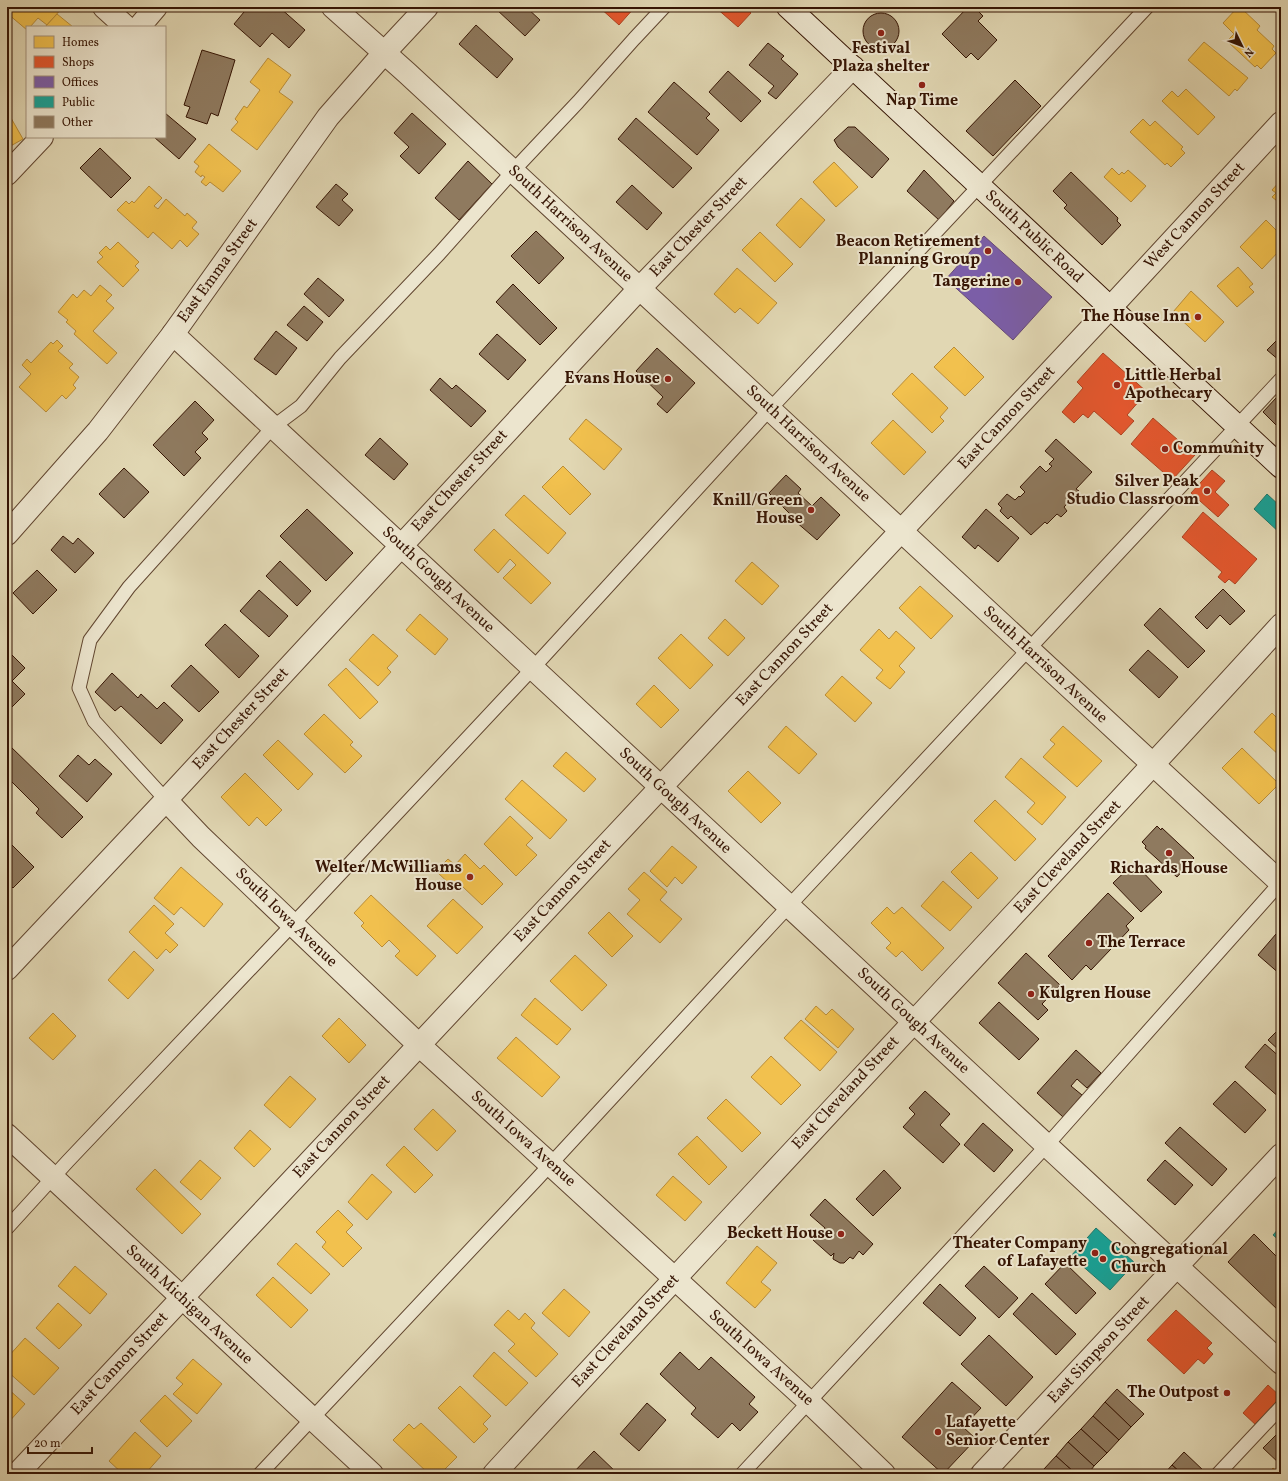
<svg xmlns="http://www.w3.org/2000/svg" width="1288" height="1481" viewBox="0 0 1288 1481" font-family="Vollkorn,serif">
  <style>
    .homes { fill: #f2c14e; stroke: #ba8d38 }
    .shops { fill: #e4572e; stroke: #b04321 }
    .offices { fill: #7b5ea7; stroke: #664876 }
    .public { fill: #17a398; stroke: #20786c }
    .building { fill: #8f7a5f; stroke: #361504 }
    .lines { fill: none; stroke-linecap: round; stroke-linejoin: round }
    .lane-casing { stroke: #614630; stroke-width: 15 }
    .street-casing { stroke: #614630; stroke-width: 24 }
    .secondary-casing { stroke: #361504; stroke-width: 24 }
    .lane { stroke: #ece5ce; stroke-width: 13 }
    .street { stroke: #ece5ce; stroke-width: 22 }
    .secondary { stroke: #ece5ce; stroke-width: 22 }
    .poi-dot { fill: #8f2418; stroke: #ece5ce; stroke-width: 1.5 }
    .labels { text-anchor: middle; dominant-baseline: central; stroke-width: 4; stroke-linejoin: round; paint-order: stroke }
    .poi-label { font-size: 16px; font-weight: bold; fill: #361504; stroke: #ece5ce; text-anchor: end }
    .street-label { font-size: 16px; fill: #361504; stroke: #ece5ce }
  </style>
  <rect width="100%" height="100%" fill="#e1d7b3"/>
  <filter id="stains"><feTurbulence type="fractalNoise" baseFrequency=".005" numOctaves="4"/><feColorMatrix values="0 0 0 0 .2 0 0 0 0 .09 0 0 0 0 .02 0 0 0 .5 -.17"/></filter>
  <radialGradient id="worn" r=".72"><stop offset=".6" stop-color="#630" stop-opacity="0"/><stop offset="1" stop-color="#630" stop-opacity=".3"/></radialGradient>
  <g class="homes">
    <path d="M14,7H61L62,8L47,25L38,18L30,27H27V30L8,14Z"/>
    <path d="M1238,7H1240L1260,26L1257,30L1274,46L1272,49L1276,53L1261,69L1257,65L1255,67L1227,41L1234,34L1223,23Z"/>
    <path d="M57,14L73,27H45Z"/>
    <path d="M1204,42L1248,78L1237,91L1235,89L1229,96L1188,60Z"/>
    <path d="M268,58L291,75L279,92L293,102L257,150L231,130L238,122L235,119L244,106L247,108L260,90L250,82Z"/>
    <path d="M1186,89L1215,117L1198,135L1162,101L1172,91L1178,97Z"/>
    <path d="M7,111L23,139L7,148Z"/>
    <path d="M1143,119L1150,126L1155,121L1183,147L1181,149L1185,153L1171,167L1167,163L1165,165L1130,132Z"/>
    <path d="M209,144L241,171L223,192L210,182L206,186L201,182L205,177L202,175L201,177L195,172L199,166L194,162Z"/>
    <path d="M834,162L858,187L836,207L813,182Z"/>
    <path d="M1112,168L1119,175L1122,172L1124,174L1128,170L1146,186L1131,202L1104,177Z"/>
    <path d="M1281,180V204L1272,197L1276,193L1272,190Z"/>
    <path d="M149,186L162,198L154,206L158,209L166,199L185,216L187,213L197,222L192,228L199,234L187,247L180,240L172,249L153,232L148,238L117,210L126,201L129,204L132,201L134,203Z"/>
    <path d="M801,198L825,220L800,248L776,225Z"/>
    <path d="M1266,220L1281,235V249L1262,269L1240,247Z"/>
    <path d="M760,232L793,264L775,282L742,250Z"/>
    <path d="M118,242L139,262L135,266L139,270L123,287L97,262L103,257L99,253L106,246L110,250Z"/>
    <path d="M1238,267L1253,284L1249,287L1254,292L1237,307L1217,286Z"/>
    <path d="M737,268L777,303L758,324L740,308L735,313L714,294Z"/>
    <path d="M100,285L112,295L106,301L114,308L93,331L117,353L107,364L74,334L76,331L66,322L68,320L58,312L73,294L77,298L84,290L91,296Z"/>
    <path d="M1191,291L1224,322L1205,342L1173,312Z"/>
    <path d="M57,340L63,346L58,351L73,364L69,368L79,377L73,385L76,388L66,399L62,395L46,412L19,387L31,374L22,365L27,359L31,363L51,342L53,344Z"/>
    <path d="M954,347L984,377L965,396L934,367Z"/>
    <path d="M912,373L948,408L940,417L944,421L932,433L892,394Z"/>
    <path d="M586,419L622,449L604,470L569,439Z"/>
    <path d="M893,420L926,452L904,475L871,443Z"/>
    <path d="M563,466L591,494L570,515L542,487Z"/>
    <path d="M524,495L566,533L548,554L505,515Z"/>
    <path d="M494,529L551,583L531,604L503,578L516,565L510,559L498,573L474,550Z"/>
    <path d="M752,562L779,586L762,605L735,581Z"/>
    <path d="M920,586L953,616L931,639L899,608Z"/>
    <path d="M420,614L448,639L435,655L406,630Z"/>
    <path d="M725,619L745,638L728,656L708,638Z"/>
    <path d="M879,629L889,639L896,631L915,648L899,666L905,672L890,689L876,678L883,670L860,650Z"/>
    <path d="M373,634L398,656L387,668L391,672L378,686L349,660Z"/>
    <path d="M681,634L713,665L690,689L658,658Z"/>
    <path d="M346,668L378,702L360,719L328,685Z"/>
    <path d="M842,676L872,703L855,722L825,695Z"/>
    <path d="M654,685L679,710L661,728L636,704Z"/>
    <path d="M1272,713L1281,722V757L1254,732Z"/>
    <path d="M324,714L353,742L350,745L362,756L345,773L304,734Z"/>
    <path d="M786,726L817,754L799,774L768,747Z"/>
    <path d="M1063,726L1102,761L1077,787L1043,757L1055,744L1050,740Z"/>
    <path d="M278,740L313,774L298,790L263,755Z"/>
    <path d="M1242,748L1279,784L1259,804L1222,768Z"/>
    <path d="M566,752L596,779L584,792L553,766Z"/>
    <path d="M1021,758L1066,797L1042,825L1027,812L1035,803L1005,777Z"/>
    <path d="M748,771L781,803L761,823L728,791Z"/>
    <path d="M245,773L282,810L266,826L257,817L249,826L221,797Z"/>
    <path d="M522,780L567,820L550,839L505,799Z"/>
    <path d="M995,800L1036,839L1015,861L974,821Z"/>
    <path d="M510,816L533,838L526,845L537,855L516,876L484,844Z"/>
    <path d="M672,846L697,867L682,884L675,877L667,887L650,871Z"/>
    <path d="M971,852L998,878L978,899L951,872Z"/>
    <path d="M465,854L480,869L484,865L503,884L482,905L463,887L458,892L436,871L448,859L455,865Z"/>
    <path d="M181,867L223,904L204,927L181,907L174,915L154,898Z"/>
    <path d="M644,872L667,892L660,900L682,919L660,943L627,914L640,900L628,889Z"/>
    <path d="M943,881L972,907L950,931L921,906Z"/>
    <path d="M371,895L436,956L417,976L395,956L400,951L389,940L382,947L361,926L364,923L354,913Z"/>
    <path d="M453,899L483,927L457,954L427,926Z"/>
    <path d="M154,905L174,924L165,933L178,945L170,953L166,949L157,959L129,932Z"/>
    <path d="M887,907L894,914L902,907L944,948L922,971L902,951L896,957L886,948L891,943L871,923Z"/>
    <path d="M609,912L633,936L612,957L588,933Z"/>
    <path d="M134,951L154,970L128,999L108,980Z"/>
    <path d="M575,955L607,985L582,1011L550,981Z"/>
    <path d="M535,998L571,1029L557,1045L521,1015Z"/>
    <path d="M816,1006L826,1015L832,1009L854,1029L838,1048L805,1019Z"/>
    <path d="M53,1013L76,1036L53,1060L29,1038Z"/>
    <path d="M339,1018L366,1045L349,1063L322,1036Z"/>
    <path d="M801,1020L837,1052L820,1071L784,1038Z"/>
    <path d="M516,1037L560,1077L542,1097L497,1058Z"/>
    <path d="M771,1056L801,1085L781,1105L751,1077Z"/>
    <path d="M290,1076L316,1099L290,1128L264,1105Z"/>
    <path d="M726,1099L761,1133L742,1152L707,1118Z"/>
    <path d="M433,1109L456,1131L437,1151L414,1129Z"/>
    <path d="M250,1130L271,1149L254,1167L234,1148Z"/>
    <path d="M697,1136L727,1167L709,1185L678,1154Z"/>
    <path d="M404,1146L433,1175L415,1193L386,1165Z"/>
    <path d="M200,1160L221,1178L201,1200L180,1182Z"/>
    <path d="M155,1169L201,1214L182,1234L136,1189Z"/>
    <path d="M372,1174L392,1192L367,1220L348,1202Z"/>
    <path d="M673,1176L702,1202L685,1221L656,1195Z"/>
    <path d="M338,1210L353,1225L346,1232L362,1248L343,1267L322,1247L326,1242L316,1232Z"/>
    <path d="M296,1243L330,1274L311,1294L277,1264Z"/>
    <path d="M757,1246L777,1263L761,1282L771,1290L755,1308L726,1283Z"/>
    <path d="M75,1266L107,1294L90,1314L58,1286Z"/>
    <path d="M273,1277L308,1310L291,1328L256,1295Z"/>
    <path d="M564,1289L590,1312L569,1337L542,1313Z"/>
    <path d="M58,1303L82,1325L59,1349L36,1328Z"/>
    <path d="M508,1310L519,1320L525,1313L535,1323L531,1328L558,1354L536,1377L508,1351L515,1344L494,1325Z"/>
    <path d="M25,1338L59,1368L34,1395L7,1371V1358Z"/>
    <path d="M494,1352L528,1383L506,1406L473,1376Z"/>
    <path d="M193,1359L222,1384L197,1414L173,1394L183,1384L176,1378Z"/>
    <path d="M460,1386L491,1416L483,1424L488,1429L474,1443L438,1408Z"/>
    <path d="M7,1388L25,1404L7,1424Z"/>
    <path d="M165,1395L192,1421L167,1447L140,1421Z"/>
    <path d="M421,1423L457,1457L440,1474H429L393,1440L409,1424L414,1429Z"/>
    <path d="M135,1432L161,1456L145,1474H123L109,1461Z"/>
    <path d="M1273,1468L1280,1474H1267Z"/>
    <path d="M102,1469L107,1474H97Z"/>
  </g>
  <g class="shops">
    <path d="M599,7H635L619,25Z"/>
    <path d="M715,7H745L751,13L738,27Z"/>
    <path d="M1103,353L1147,392L1127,415L1134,421L1121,435L1094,411L1088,418L1083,414L1074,423L1062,412L1083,388L1077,382Z"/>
    <path d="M1153,418L1195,455L1172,480L1131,444Z"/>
    <path d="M1212,470L1225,481L1215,492L1229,505L1218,517L1191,493Z"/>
    <path d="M1203,512L1257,559L1235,584L1229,579L1225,583L1218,577L1222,572L1182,537Z"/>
    <path d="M1176,1310L1212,1343L1207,1348L1213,1354L1204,1364L1198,1359L1184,1374L1147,1340Z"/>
    <path d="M1268,1385L1281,1397V1400L1257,1426L1243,1413Z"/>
  </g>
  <path class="offices" d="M984,236L1052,297L1013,340L946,279Z"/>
  <g class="public">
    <path d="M1267,494L1281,507V534L1254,509Z"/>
    <path d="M1281,1226V1242L1273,1235Z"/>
    <path d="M1096,1228L1135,1263L1110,1290L1071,1256Z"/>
  </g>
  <g class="building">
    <path d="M239,7H279L305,30L289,48L272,33L260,47L234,24L244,12Z"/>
    <path d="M498,7H526L540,20L525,36L496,9Z"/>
    <path d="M968,7H974L983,16L978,21L997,40L978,60L971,53L966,58L942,34Z"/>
    <circle cx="881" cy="31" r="18"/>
    <path d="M476,25L513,59L497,78L459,44Z"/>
    <path d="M768,43L784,56L781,59L798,74L776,99L768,93L774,86L749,65Z"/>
    <path d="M202,50L235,60L218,116L211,113L207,124L186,117L190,107L184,105Z"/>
    <path d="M728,71L761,101L741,122L709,92Z"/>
    <path d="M1015,80L1041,106L993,156L966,131Z"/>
    <path d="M674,82L710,114L706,118L719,130L697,155L648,112Z"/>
    <path d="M165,113L196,139L179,159L154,137H165Z"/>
    <path d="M412,113L446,144L419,174L400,156L409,147L394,133Z"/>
    <path d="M636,118L692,168L673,188L618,139Z"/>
    <path d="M848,127H855L889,159L872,178L838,147L834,140Z"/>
    <path d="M100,148L131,178L111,198L80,168Z"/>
    <path d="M468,161L492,184L459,220L435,198Z"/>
    <path d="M924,170L954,201L939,220L907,191Z"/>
    <path d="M1071,172L1118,218L1117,221L1121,225L1102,245L1064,208L1067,205L1053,191Z"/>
    <path d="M336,184L348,194L342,200L353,210L339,226L316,207Z"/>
    <path d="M632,185L662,213L647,230L616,202Z"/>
    <path d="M536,231L564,258L539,284L511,256Z"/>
    <path d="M318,278L344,300L329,317L304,294Z"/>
    <path d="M513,284L557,328L540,345L496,302Z"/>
    <path d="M304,306L323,322L307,341L287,325Z"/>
    <path d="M276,331L297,348L276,375L254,359Z"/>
    <path d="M497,334L526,360L508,380L479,354Z"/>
    <path d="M1276,341L1281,345L1280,361L1267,350Z"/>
    <path d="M657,348L695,383L667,413L657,404L663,397L636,371Z"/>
    <path d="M440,378L452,389L456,385L486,411L471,427L430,390Z"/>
    <path d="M1276,398L1281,403V425L1279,428L1263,412Z"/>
    <path d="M195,401L214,420L202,433L208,439L195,452L201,458L184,476L153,445Z"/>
    <path d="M380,438L408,464L394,480L365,455Z"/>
    <path d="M1056,439L1092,472L1076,489L1079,491L1064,507L1067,511L1061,517L1057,514L1047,524L1045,522L1031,535L1011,516L1008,519L1000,511L1002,508L998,504L1007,494L1015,500L1019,496L1020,497L1025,492L1020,487L1040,466L1046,472L1052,466L1049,464L1054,459L1045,451Z"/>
    <path d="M124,468L149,492L124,518L99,494Z"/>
    <path d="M786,475L801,489L798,493L812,506L821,497L840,515L817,540L788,515L790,514L769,493Z"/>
    <path d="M307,509L353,553L326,581L280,536Z"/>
    <path d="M986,509L1019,538L998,562L978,545L975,549L962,537Z"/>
    <path d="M63,536L73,544L78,538L94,553L75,573L51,550Z"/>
    <path d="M280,561L311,591L297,606L266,576Z"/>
    <path d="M37,570L57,590L33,614L13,593Z"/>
    <path d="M1223,589L1245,611L1230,625L1220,615L1207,629L1195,617Z"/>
    <path d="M259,590L288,616L269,637L240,611Z"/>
    <path d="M1160,608L1205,651L1188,668L1144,625Z"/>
    <path d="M225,624L259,656L239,678L205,645Z"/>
    <path d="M1148,650L1178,677L1159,698L1129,670Z"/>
    <path d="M9,652L25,668L12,681L25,694L11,708L7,705V655Z"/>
    <path d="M191,665L219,692L199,712L171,686Z"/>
    <path d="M112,673L138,698L141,694L157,709L164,702L183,720L161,744L121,706L115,711L95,692Z"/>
    <path d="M10,746L83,817L62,838L36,813L39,809L12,782L7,787V749Z"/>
    <path d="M78,755L89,765L95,759L112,774L87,802L59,776Z"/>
    <path d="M1157,826L1161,830L1162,828L1194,858L1177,877L1145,848L1146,846L1142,842Z"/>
    <path d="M7,840L34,867L13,888L7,882Z"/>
    <path d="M1134,863L1162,892L1141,912L1113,883Z"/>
    <path d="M1108,893L1134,918L1126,926L1129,930L1091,970L1086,965L1072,980L1048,956Z"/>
    <path d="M1276,934L1281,939V975L1258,955Z"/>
    <path d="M1026,953L1060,985L1042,1004L1048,1010L1038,1020L998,983Z"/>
    <path d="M999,1002L1039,1039L1019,1060L979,1023Z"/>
    <path d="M1281,1027V1052L1268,1040Z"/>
    <path d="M1265,1044L1281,1058V1099L1245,1067Z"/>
    <path d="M1076,1050L1101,1073L1087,1088L1077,1079L1071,1086L1082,1095L1063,1117L1037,1093Z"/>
    <path d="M1235,1081L1266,1110L1245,1133L1213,1104Z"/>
    <path d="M925,1091L950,1114L940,1125L960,1144L943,1163L903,1127L915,1114L909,1108Z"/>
    <path d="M983,1123L1013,1150L994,1172L964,1145Z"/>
    <path d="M1180,1127L1227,1169L1212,1186L1165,1143Z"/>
    <path d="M1165,1160L1193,1185L1175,1205L1147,1180Z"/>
    <path d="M884,1170L901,1188L873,1216L856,1199Z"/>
    <path d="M825,1199L873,1244L863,1255L859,1251L853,1259L850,1257L844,1263H840L833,1259L834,1253L831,1256L813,1240L825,1228L810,1215Z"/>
    <path d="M1254,1234L1281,1261V1309L1279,1311L1228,1262Z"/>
    <path d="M1065,1263L1096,1293L1076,1314L1045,1284Z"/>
    <path d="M984,1266L1018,1298L999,1318L965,1286Z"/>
    <path d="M940,1284L976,1318L960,1336L923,1303Z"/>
    <path d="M1032,1293L1076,1334L1056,1355L1013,1314Z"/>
    <path d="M989,1335L1033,1377L1006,1406L961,1364Z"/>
    <path d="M680,1352L699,1370L711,1357L755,1397L749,1404L758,1412L740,1431L732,1423L718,1438L691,1414L696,1408L660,1374Z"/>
    <path d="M952,1382L981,1408L963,1427L976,1439L943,1474L902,1437Z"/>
    <path d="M1117,1389L1144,1414L1131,1427L1105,1402Z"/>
    <path d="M1105,1402L1131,1427L1119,1440L1093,1416Z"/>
    <path d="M647,1403L666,1420L639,1451L620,1434Z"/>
    <path d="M1093,1416L1119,1440L1107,1453L1081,1429Z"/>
    <path d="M1081,1429L1107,1453L1094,1466L1068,1442Z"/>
    <path d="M1281,1430V1465L1263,1448Z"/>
    <path d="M1068,1442L1094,1466L1088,1474H1076L1056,1456Z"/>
    <path d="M594,1451L618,1474H572Z"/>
    <path d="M1184,1452L1205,1472L1204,1474H1182L1172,1465Z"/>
    <path d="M1056,1456L1076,1474H1049L1044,1469Z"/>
    <path d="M1172,1465L1182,1474H1164Z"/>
  </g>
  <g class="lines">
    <defs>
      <g id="lane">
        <path d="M166,800L94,721L79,688L90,640L129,587L273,427L301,406L340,358L439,254L513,171L578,102L634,39L664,7"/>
        <path d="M7,1228L68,1161L310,906L533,668L770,409L1147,7"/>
        <path d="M260,1474L536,1180L773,923L1281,379"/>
        <path d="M742,1474L1047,1145L1281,882"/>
        <path d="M1218,1474L1281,1407"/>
      </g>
      <g id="street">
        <path d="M104,7L126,27"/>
        <path d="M333,7L407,73L1281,883"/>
        <path d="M139,27L156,7"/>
        <path d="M7,174L42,137"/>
        <path d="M173,334L1281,1363"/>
        <path d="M7,534L98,431L173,334L328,117L384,53L427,7"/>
        <path d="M166,800L201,837L419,1045L550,1164L808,1401L884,1474"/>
        <path d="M7,969L166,800L639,289L853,67"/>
        <path d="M7,1135L372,1474"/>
        <path d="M17,1474L1110,308L1281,123"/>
        <path d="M494,1474C755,1190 1021,910 1281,625"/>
        <path d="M982,1474L1281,1155"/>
      </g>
      <path id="secondary" d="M788,7L1281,467"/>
    </defs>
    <use href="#lane" class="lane-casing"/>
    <use href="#street" class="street-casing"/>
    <use href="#secondary" class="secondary-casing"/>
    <use href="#lane" class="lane"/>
    <use href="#street" class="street"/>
    <use href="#secondary" class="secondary"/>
  </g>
  <g class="poi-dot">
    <circle cx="881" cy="33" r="4"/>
    <circle cx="922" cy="85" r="4"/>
    <circle cx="988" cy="251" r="4"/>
    <circle cx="1018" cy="282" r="4"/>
    <circle cx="1198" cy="317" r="4"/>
    <circle cx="668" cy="379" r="4"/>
    <circle cx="1117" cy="385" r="4"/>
    <circle cx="1165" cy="449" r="4"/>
    <circle cx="1207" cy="491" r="4"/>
    <circle cx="811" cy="510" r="4"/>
    <circle cx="1169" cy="853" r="4"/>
    <circle cx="470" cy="877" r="4"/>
    <circle cx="1089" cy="943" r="4"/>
    <circle cx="1031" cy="994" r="4"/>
    <circle cx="841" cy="1234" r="4"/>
    <circle cx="1095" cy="1253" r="4"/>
    <circle cx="1103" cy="1259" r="4"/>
    <circle cx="1227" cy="1393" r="4"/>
    <circle cx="938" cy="1432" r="4"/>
  </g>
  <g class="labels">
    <g class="poi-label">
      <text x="881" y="49" text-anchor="middle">Festival<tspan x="881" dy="18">Plaza shelter</tspan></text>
      <text x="922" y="101" text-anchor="middle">Nap Time</text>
      <text x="980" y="242">Beacon Retirement<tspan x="980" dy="18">Planning Group</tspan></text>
      <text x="1010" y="282">Tangerine</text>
      <text x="1190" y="317">The House Inn</text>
      <text x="1125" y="376" text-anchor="start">Little Herbal<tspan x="1125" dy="18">Apothecary</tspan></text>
      <text x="660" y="379">Evans House</text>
      <text x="1173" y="449" text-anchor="start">Community</text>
      <text x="1199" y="482">Silver Peak<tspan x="1199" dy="18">Studio Classroom</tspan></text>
      <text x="803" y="501">Knill/Green<tspan x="803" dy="18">House</tspan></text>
      <text x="462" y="868">Welter/McWilliams<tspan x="462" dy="18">House</tspan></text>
      <text x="1169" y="869" text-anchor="middle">Richards House</text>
      <text x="1097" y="943" text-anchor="start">The Terrace</text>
      <text x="1039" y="994" text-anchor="start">Kulgren House</text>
      <text x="833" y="1234">Beckett House</text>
      <text x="1087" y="1244">Theater Company<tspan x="1087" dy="18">of Lafayette</tspan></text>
      <text x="1111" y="1250" text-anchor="start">Congregational<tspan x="1111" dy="18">Church</tspan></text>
      <text x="1219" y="1393">The Outpost</text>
      <text x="946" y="1423" text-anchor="start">Lafayette<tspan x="946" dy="18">Senior Center</tspan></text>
    </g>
    <g class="street-label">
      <text transform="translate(1195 216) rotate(-47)">West Cannon Street</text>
      <text transform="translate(570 224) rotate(43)">South Harrison Avenue</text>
      <text transform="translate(699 227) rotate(-46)">East Chester Street</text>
      <text transform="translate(1034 237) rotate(43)">South Public Road</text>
      <text transform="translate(218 271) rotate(-54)">East Emma Street</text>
      <text transform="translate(1007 418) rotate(-47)">East Cannon Street</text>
      <text transform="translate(808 444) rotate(43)">South Harrison Avenue</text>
      <text transform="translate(460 481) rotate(-47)">East Chester Street</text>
      <text transform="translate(438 580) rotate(43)">South Gough Avenue</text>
      <text transform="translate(785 655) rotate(-47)">East Cannon Street</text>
      <text transform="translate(1045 665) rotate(43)">South Harrison Avenue</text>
      <text transform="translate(241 719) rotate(-47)">East Chester Street</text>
      <text transform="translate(675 801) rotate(43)">South Gough Avenue</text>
      <text transform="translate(1068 857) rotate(-47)">East Cleveland Street</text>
      <text transform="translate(563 891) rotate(-47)">East Cannon Street</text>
      <text transform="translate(286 918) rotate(44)">South Iowa Avenue</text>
      <text transform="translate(913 1021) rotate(43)">South Gough Avenue</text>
      <text transform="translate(846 1093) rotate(-47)">East Cleveland Street</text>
      <text transform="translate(342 1127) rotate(-47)">East Cannon Street</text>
      <text transform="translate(523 1139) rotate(42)">South Iowa Avenue</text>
      <text transform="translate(189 1305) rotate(43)">South Michigan Avenue</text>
      <text transform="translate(626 1331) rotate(-47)">East Cleveland Street</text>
      <text transform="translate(1099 1350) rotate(-47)">East Simpson Street</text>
      <text transform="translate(761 1358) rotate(42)">South Iowa Avenue</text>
      <text transform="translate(120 1364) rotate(-47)">East Cannon Street</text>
    </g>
  </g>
  <rect width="1288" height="1481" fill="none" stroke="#e1d7b3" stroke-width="24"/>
  <rect x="8" y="8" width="1272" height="1465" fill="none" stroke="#361504" stroke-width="2"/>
  <rect x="12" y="12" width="1264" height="1457" fill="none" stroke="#361504"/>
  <rect x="26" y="26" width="140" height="112" fill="#ece5ce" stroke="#a3927d"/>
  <rect x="34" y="36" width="20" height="12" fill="#f2c14e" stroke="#a3927d"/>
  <text x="62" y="46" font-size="12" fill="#361504">Homes</text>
  <rect x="34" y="56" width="20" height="12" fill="#e4572e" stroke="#a3927d"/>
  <text x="62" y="66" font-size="12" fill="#361504">Shops</text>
  <rect x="34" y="76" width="20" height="12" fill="#7b5ea7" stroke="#a3927d"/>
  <text x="62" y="86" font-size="12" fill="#361504">Offices</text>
  <rect x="34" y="96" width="20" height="12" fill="#17a398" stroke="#a3927d"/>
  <text x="62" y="106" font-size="12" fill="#361504">Public</text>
  <rect x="34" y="116" width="20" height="12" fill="#8f7a5f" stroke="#a3927d"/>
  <text x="62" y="126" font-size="12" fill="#361504">Other</text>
  <g transform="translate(1242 46) rotate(133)" stroke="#ece5ce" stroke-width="3" paint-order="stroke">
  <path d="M0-3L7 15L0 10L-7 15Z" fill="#361504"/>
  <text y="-6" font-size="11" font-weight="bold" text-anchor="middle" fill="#361504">N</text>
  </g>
  <path d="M28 1447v6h64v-6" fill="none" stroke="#361504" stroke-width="2"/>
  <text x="34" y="1447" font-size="12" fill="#361504" stroke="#ece5ce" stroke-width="3" paint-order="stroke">20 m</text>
  <rect width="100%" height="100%" filter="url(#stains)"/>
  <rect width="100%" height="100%" fill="url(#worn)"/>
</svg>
